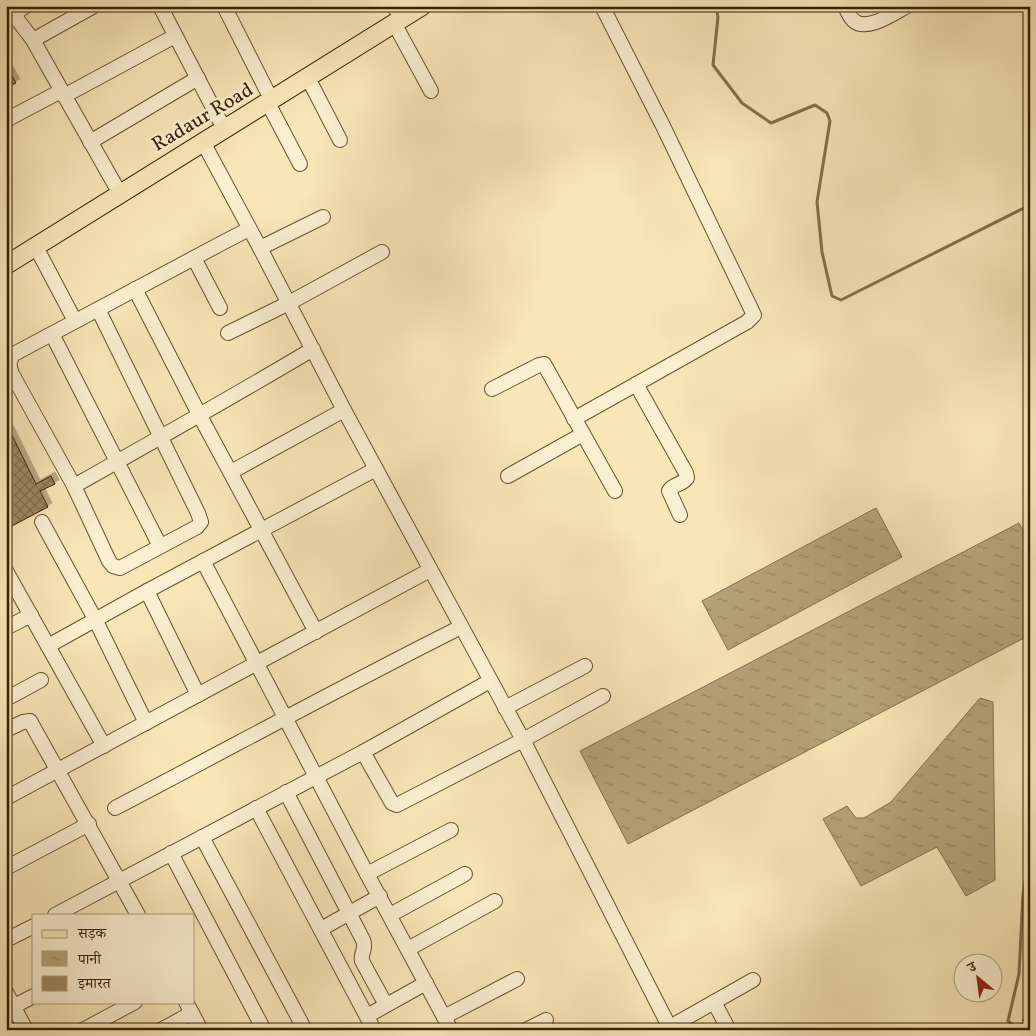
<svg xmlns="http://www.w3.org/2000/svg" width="1036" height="1036" viewBox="0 0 1036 1036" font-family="Vollkorn,'Noto Serif Devanagari',serif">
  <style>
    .water { fill: url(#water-ripples); stroke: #836f49 }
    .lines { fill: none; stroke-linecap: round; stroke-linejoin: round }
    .stream { stroke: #836f49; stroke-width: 3 }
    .building { fill: url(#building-cross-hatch); stroke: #362001; filter: url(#shadow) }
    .minor-casing { stroke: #66522e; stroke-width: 16 }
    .major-casing { stroke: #362001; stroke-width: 20 }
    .path { stroke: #362001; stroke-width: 2; stroke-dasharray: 1 2.5; stroke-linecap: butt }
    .minor { stroke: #faefd0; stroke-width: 14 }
    .major { stroke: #f8e6b7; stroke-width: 18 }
    .labels { text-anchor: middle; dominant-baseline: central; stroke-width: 5; stroke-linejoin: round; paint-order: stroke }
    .street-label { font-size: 20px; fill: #362001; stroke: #faefd0 }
  </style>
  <defs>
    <pattern id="water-ripples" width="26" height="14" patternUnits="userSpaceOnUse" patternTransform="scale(1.25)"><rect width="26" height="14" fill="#b6a379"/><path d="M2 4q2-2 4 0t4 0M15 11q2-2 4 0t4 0" fill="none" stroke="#958461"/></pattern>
    <pattern id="building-cross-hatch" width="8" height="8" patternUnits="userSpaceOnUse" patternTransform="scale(1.25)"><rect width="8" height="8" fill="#9b8760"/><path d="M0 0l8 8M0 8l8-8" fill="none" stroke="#7f6e4d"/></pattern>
    <filter id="shadow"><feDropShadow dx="4" dy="-4" stdDeviation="0" flood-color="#0004"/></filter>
  </defs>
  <rect width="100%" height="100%" fill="#f8e6b7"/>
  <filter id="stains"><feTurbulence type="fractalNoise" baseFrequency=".004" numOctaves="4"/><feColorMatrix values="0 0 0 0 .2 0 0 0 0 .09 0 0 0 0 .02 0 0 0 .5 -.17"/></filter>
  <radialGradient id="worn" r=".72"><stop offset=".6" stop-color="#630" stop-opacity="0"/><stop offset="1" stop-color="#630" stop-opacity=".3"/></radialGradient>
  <g class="water">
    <path d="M876,508L902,557L728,650L702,601Z"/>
    <path d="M1019,523L1030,542V635L628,844L580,751Z"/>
    <path d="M980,698L993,702L995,880L966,896L937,847L861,886L823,819L847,806L856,818H864L891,802Z"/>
  </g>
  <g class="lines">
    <g class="stream">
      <path d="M716,6L718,17L713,65L742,103L771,123L815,105L827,113L830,121L817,202L822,252L832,296L841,300L1030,205"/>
      <path d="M1020,1030L1008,1021L1019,974L1023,894L1030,851"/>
    </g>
  </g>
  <g class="building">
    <path d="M6,65L16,83L6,88Z"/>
    <path d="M6,423L36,484L51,476L55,484L40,491L48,507L8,528L6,525Z"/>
  </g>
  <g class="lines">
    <defs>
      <g id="minor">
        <path d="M7,6L33,40L115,185"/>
        <path d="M160,6L220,121"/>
        <path d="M224,6L267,91"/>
        <path d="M394,6L402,19"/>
        <path d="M845,6C847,11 849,16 853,20C866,33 894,13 907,6"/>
        <path d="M13,14L26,6"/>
        <path d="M394,23L431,91"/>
        <path d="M33,40L94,6"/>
        <path d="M308,78L340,140"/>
        <path d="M64,96L175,36"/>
        <path d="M268,103L300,164"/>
        <path d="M6,120L61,91"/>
        <path d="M90,142L198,78"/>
        <path d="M203,142L260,248L344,410L523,740L671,1030"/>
        <path d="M36,247L75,321"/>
        <path d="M260,248L323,217"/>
        <path d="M194,258L220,308"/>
        <path d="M135,289L200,416L316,632"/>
        <path d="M98,309L198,513L201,522L197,527L120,568L113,566L109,561L74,486L12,374C9,366 8,361 14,354L222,243L249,229"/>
        <path d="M228,333L289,303L382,252"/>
        <path d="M52,334L160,546"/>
        <path d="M636,384L686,473L687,478C682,485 672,484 669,491L680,515"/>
        <path d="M492,389L539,365L544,364L615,491"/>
        <path d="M574,419L747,322L754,315L663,126L602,6"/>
        <path d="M231,472L344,410"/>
        <path d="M508,476L583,434"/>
        <path d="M74,486C154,441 234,396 313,349"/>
        <path d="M42,522L95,619L146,723"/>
        <path d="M203,561L367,874L451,1030"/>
        <path d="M6,571L104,746"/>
        <path d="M147,591L198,695"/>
        <path d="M6,628L31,615"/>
        <path d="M48,646L147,591L376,469"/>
        <path d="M6,699L41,680"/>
        <path d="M505,708L585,666"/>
        <path d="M6,730L23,722L30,721L138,915"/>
        <path d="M363,752L392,803L397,805L523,740L603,696"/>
        <path d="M286,792L363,940C367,949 360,953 362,961L386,1005"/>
        <path d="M6,798L430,570"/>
        <path d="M115,808C230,748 345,685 461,627"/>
        <path d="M256,808L374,1030"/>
        <path d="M202,837L305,1030"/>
        <path d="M171,853L264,1030"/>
        <path d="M6,868L89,824"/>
        <path d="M367,874L451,830"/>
        <path d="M55,915L363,752L490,681"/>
        <path d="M390,915L465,874"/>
        <path d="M321,929L380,896"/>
        <path d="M6,940L34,926"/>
        <path d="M408,949L495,901"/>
        <path d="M6,992L26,1030"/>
        <path d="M186,1002L201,1030"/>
        <path d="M714,1002L729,1030"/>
        <path d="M14,1006L34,996"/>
        <path d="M367,1016L426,983"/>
        <path d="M444,1017L517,979"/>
        <path d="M670,1027L753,980"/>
        <path d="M83,1030L135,1002"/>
        <path d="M161,1030L192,1013"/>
        <path d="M526,1030L546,1020"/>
      </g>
      <path id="major" d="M6,265L422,6"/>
    </defs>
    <use href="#minor" class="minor-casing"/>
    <use href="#major" class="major-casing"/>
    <path class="path" d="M1018,1030L1030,1007"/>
    <use href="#minor" class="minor"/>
    <use href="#major" class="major"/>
  </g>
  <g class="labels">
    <g class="street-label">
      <text transform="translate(203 118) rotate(-31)">Radaur Road</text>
    </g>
  </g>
  <rect width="1036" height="1036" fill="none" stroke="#f8e6b7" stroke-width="25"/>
  <rect x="8" y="8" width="1021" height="1021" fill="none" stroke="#362001" stroke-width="2.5"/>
  <rect x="12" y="12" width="1011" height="1011" fill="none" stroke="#362001"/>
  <rect x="32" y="914" width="162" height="90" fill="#faefd0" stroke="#ac9c7d"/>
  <rect x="42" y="930" width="25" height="8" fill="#f8e6b7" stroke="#ac9c7d"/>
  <text x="78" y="938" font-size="15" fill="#362001">सड़क</text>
  <rect x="42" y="951" width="25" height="15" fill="url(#water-ripples)" stroke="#ac9c7d"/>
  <text x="78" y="964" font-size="15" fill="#362001">पानी</text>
  <rect x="42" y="976" width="25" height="15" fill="#9b8760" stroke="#ac9c7d"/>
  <text x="78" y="988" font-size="15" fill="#362001">इमारत</text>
  <g transform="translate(978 978) rotate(331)"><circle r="24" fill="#faefd0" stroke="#ac9c7d"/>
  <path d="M0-4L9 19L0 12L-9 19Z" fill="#8f2418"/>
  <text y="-8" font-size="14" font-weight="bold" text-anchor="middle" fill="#362001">उ</text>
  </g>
  <rect width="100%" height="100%" filter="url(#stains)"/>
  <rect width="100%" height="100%" fill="url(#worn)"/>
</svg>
